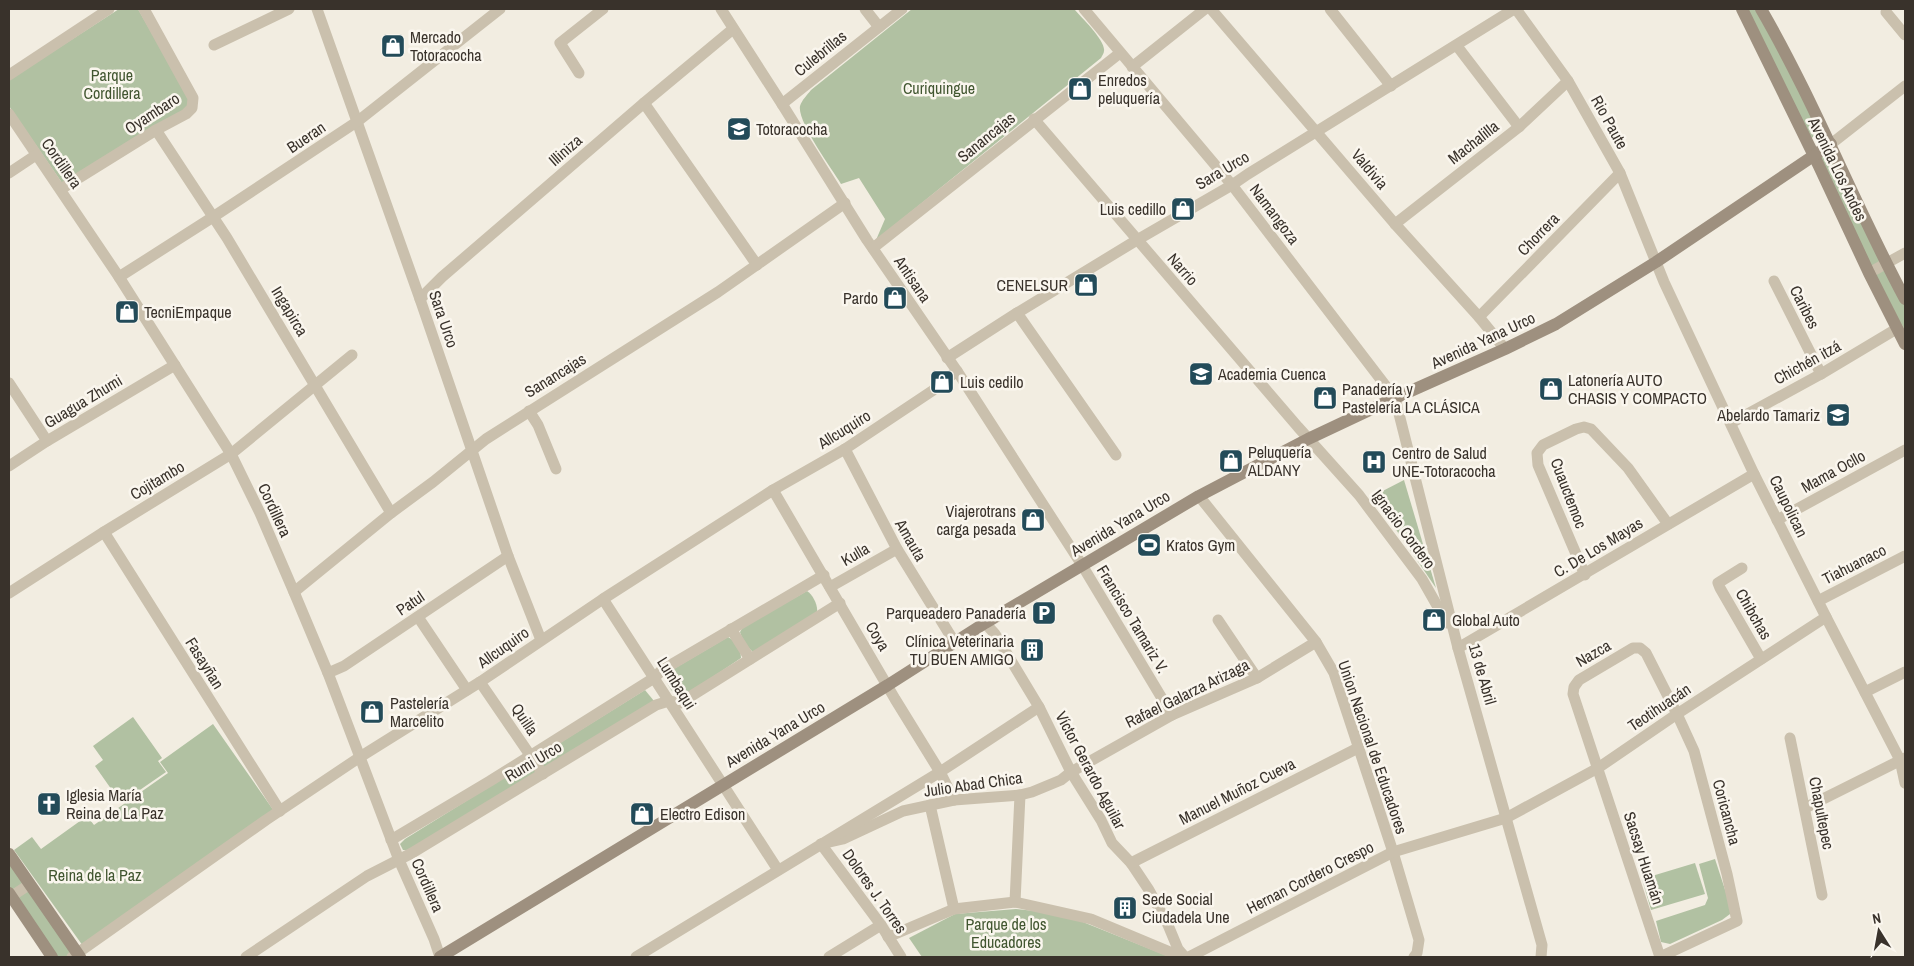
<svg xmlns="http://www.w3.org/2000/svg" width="1914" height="966" viewBox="0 0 1914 966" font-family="'Archivo Narrow',sans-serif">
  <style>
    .green { fill: #b1c1a2 }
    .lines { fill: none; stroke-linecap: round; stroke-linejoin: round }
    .street { stroke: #cac0ad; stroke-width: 11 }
    .secondary { stroke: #9e907f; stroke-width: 12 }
    .labels { text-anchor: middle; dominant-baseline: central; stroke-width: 5; stroke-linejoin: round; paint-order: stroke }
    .poi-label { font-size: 16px; fill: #39322b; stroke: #faf6ee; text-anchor: start }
    .street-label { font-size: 16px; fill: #39322b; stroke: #faf6ee }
    .park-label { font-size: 16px; fill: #415630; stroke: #faf6ee }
  </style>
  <rect width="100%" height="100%" fill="#f2ede1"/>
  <g class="green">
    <path d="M119,9H138L190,100V107L62,183L9,106V80Z"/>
    <path d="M912,9H1074C1081,17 1106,41 1104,51C1104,53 1102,56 1101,58L876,240L885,219L859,178L841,184C832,169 797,122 800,106C802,100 807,95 811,90Z"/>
    <path d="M1742,9H1761L1824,131L1806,141Z"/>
    <path d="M1829,152L1905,301V344L1820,160L1822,156Z"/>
    <path d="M1404,480L1436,588L1373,496Z"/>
    <path d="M807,591C813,595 818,605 817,612L753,652C747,647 742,639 740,632L743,627Z"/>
    <path d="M728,637C736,641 741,650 741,658L683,697C672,696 666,683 665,674Z"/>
    <path d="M645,690L654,701L410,850H403L400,844L405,839Z"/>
    <path d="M133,717L162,758L158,761L166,772L121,803L95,766L103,760L93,746Z"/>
    <path d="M213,724L274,811L83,946L14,850L32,837L41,849L87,816L94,825L168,773L160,762Z"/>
    <path d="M9,857L27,884L12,894L9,889Z"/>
    <path d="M1715,859L1731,908L1730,914L1722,920L1670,944L1661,942L1656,921L1705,905L1708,898L1699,864Z"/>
    <path d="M1695,863L1705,894L1651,910L1642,879Z"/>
    <path d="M29,888L74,952L69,957H55L14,898Z"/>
    <path d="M1016,909L1063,914L1170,957H922L909,938L955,914Z"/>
  </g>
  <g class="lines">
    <g class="street">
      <path d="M317,9L420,299L508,556L541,640"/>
      <path d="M721,9L782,104L867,240L957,371L1082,565L1172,715"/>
      <path d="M865,9L879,27"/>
      <path d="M1084,9L1232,185L1395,398L1458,648L1542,945L1541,957"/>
      <path d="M1211,9L1395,224L1479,317L1505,349"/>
      <path d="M1330,9L1391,86"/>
      <path d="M1516,9L1568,81L1620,173L1664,282L1754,474L1826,617L1900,760L1905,783"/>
      <path d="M1886,12L1905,35"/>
      <path d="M214,45L289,9"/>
      <path d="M1457,46L1519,127"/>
      <path d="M1132,67L1205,9"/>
      <path d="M579,73L560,43L603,9"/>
      <path d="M9,75L109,9"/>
      <path d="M644,103L757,265"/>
      <path d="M782,104L902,9"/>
      <path d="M9,114L119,277L231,454L260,513L294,592L328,673L399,860L434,939L440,957"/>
      <path d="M1034,119L1298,427L1359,495L1422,579L1447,623"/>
      <path d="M156,130L227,238L391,513"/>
      <path d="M1831,144L1905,86"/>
      <path d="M9,173L36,155"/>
      <path d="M61,189L156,130L186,114L192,108L193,98L144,9"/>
      <path d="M1395,224L1519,127L1568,81"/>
      <path d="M873,248L1120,53"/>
      <path d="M1869,273L1905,253"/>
      <path d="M119,277L213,217L358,121L500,9"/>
      <path d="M1774,281L1821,374"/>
      <path d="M420,299L442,277L644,103L733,29"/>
      <path d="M1017,313L1116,455"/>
      <path d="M1479,317L1620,173"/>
      <path d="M947,358L1017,313L1137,240L1232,185L1248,174L1514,9"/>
      <path d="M9,383L47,441"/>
      <path d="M529,411L538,425L556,469"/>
      <path d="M1731,423L1821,374L1898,328"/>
      <path d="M845,449L897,549L955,643"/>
      <path d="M9,466L47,441L175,365"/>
      <path d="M773,490L895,699L940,772L954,800"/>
      <path d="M1199,496L1316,642L1334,673L1393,852L1419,940L1417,953L1414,957"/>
      <path d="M1777,520L1905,450"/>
      <path d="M104,532L280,811"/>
      <path d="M1742,568L1718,583L1720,588L1761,659"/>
      <path d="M1585,575L1538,465L1537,453L1543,445L1576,429L1584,427L1591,429L1628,468L1668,524"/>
      <path d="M830,587L897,549"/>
      <path d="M294,592L391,513L433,482L486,439L718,292L845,203"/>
      <path d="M9,593L104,532L231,454L352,355"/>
      <path d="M603,599L778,870"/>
      <path d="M1818,601L1905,556"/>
      <path d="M418,617L467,690"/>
      <path d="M1218,620L1257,678"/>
      <path d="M985,623L995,634L1039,707L1071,772L1101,820L1112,843L1131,863L1149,890L1168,925L1178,949L1185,957"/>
      <path d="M731,629L750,659"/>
      <path d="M1458,648L1754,474"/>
      <path d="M1633,648H1640L1646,653L1677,714L1694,751L1727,874L1737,921L1660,957L1573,694L1574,687L1579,680Z"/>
      <path d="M328,673L344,666L508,556"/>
      <path d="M480,682L543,774"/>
      <path d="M1865,692L1905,672"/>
      <path d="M1790,738L1822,895"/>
      <path d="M930,805L954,909"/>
      <path d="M1805,808L1905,758"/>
      <path d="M391,840L490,781L654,678L662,670L824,575"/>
      <path d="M821,844L843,839L903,811L954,800L1020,795L1032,792L1061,780L1071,772L1172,715L1257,678L1316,642"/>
      <path d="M821,844L881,925L901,957"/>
      <path d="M1131,863L1358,748"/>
      <path d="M9,898L30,884"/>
      <path d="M1015,902L1020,795"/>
      <path d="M888,937L954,909L1015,902L1091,919L1182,957"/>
      <path d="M72,957L266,820L360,757L480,682L603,599L773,490L845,449L932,391L957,371"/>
      <path d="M246,957L367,876L412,853L656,705L669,701L680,703L840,603"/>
      <path d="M636,957L940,772L1039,707"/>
      <path d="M829,957L881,925"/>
      <path d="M1189,957L1393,852L1506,818L1598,768L1677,714L1826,617"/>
    </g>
    <g class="secondary">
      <path d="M1742,9L1819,166L1869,273L1905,344"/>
      <path d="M1761,9C1815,102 1854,204 1905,299"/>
      <path d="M9,854L80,957"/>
      <path d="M9,893L52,957"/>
      <path d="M440,957L888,685L985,623L1199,496L1308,439L1395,398L1505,349L1556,324L1656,262L1831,144"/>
    </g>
  </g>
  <defs>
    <symbol id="shop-square" viewBox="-11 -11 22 22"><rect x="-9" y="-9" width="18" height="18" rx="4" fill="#234b59" stroke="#faf6ee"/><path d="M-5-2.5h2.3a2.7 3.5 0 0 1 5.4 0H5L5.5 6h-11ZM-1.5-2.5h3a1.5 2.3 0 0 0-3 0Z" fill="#fff"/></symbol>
    <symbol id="school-square" viewBox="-11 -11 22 22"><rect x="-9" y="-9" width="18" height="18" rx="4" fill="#234b59" stroke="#faf6ee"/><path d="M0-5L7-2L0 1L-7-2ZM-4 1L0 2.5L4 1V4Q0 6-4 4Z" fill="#fff"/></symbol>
    <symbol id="hospital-square" viewBox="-11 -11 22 22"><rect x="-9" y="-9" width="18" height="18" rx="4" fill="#234b59" stroke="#faf6ee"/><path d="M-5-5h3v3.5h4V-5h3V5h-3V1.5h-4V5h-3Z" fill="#fff"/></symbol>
    <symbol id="stadium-square" viewBox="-11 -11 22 22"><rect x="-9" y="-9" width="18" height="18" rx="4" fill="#234b59" stroke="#faf6ee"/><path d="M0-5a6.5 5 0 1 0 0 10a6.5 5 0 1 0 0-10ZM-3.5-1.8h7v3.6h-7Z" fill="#fff"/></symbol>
    <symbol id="parking-square" viewBox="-11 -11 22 22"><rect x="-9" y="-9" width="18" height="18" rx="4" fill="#234b59" stroke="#faf6ee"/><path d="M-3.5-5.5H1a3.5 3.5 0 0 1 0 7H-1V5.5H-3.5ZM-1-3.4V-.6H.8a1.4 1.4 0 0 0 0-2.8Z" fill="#fff"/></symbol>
    <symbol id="building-square" viewBox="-11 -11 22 22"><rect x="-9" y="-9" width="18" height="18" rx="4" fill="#234b59" stroke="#faf6ee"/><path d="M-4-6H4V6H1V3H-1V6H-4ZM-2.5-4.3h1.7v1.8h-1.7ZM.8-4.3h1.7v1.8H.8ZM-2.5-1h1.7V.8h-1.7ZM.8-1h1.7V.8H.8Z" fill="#fff"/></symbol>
    <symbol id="church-square" viewBox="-11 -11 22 22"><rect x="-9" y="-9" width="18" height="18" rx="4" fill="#234b59" stroke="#faf6ee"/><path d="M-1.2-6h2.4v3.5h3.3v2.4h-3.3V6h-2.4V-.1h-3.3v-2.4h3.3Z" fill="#fff"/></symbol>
  </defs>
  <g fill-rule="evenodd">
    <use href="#shop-square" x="379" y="32" width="28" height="28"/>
    <use href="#shop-square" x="1066" y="75" width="28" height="28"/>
    <use href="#school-square" x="725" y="115" width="28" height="28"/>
    <use href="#shop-square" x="1169" y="195" width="28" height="28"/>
    <use href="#shop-square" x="1072" y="271" width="28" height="28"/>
    <use href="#shop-square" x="881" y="284" width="28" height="28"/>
    <use href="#shop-square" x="113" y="298" width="28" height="28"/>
    <use href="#school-square" x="1187" y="360" width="28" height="28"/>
    <use href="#shop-square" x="928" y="368" width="28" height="28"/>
    <use href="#shop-square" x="1537" y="375" width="28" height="28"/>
    <use href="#shop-square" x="1311" y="384" width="28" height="28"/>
    <use href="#school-square" x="1824" y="401" width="28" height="28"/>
    <use href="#shop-square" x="1217" y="447" width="28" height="28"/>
    <use href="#hospital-square" x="1360" y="448" width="28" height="28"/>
    <use href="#shop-square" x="1019" y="506" width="28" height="28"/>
    <use href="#stadium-square" x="1135" y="531" width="28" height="28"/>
    <use href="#parking-square" x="1030" y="599" width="28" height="28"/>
    <use href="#shop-square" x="1420" y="606" width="28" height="28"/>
    <use href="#building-square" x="1018" y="636" width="28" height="28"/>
    <use href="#shop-square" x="358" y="698" width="28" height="28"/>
    <use href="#church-square" x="35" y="790" width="28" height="28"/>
    <use href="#shop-square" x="628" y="800" width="28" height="28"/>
    <use href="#building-square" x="1111" y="894" width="28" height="28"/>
  </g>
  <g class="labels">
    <g class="poi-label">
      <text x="410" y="37">Mercado<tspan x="410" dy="18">Totoracocha</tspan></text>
      <text x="1098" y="80">Enredos<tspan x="1098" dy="18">peluquería</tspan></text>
      <text x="756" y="129">Totoracocha</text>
      <text x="1166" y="209" text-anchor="end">Luis cedillo</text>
      <text x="1068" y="285" text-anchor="end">CENELSUR</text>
      <text x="878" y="298" text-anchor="end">Pardo</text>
      <text x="144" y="312">TecniEmpaque</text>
      <text x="1218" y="374">Academia Cuenca</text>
      <text x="1568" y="380">Latonería AUTO<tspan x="1568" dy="18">CHASIS Y COMPACTO</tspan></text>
      <text x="960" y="382">Luis cedilo</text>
      <text x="1342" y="389">Panadería y<tspan x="1342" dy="18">Pastelería LA CLÁSICA</tspan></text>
      <text x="1820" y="415" text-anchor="end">Abelardo Tamariz</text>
      <text x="1248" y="452">Peluquería<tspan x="1248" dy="18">ALDANY</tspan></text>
      <text x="1392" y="453">Centro de Salud<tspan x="1392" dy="18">UNE-Totoracocha</tspan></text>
      <text x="1016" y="511" text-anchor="end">Viajerotrans<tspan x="1016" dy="18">carga pesada</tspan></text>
      <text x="1166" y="545">Kratos Gym</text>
      <text x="1026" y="613" text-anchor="end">Parqueadero Panadería</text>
      <text x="1452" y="620">Global Auto</text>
      <text x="1014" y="641" text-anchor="end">Clínica Veterinaria<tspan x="1014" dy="18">TU BUEN AMIGO</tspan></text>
      <text x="390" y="703">Pastelería<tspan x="390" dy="18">Marcelito</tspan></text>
      <text x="66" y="795">Iglesia María<tspan x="66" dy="18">Reina de La Paz</tspan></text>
      <text x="660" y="814">Electro Edison</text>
      <text x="1142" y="899">Sede Social<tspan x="1142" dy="18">Ciudadela Une</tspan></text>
    </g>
    <g class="street-label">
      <text transform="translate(820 53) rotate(-39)">Culebrillas</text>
      <text transform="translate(152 113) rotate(-33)">Oyambaro</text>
      <text transform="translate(1610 122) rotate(61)">Rio Paute</text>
      <text transform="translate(306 137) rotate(-34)">Bueran</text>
      <text transform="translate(986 137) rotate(-39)">Sanancajas</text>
      <text transform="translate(1473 142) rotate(-38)">Machalilla</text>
      <text transform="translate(565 150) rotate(-41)">Illiniza</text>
      <text transform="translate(62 163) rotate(55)">Cordillera</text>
      <text transform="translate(1370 169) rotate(50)">Valdivia</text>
      <text transform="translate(1838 169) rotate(64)">Avenida Los Andes</text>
      <text transform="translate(1222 170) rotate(-31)">Sara Urco</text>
      <text transform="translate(1275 214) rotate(53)">Namangoza</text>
      <text transform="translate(1538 234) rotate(-46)">Chorrera</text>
      <text transform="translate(1183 269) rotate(49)">Narrio</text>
      <text transform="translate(913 279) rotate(56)">Antisana</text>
      <text transform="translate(1805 307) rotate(63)">Caribes</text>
      <text transform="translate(290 311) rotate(59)">Ingapirca</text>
      <text transform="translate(444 319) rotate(71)">Sara Urco</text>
      <text transform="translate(1483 340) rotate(-25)">Avenida Yana Urco</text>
      <text transform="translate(1807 362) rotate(-29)">Chichén itzá</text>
      <text transform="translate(555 375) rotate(-32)">Sanancajas</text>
      <text transform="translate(83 401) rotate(-31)">Guagua Zhumi</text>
      <text transform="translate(844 429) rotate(-32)">Allcuquiro</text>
      <text transform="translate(1833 471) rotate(-29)">Mama Ocllo</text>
      <text transform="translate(157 480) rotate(-31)">Cojitambo</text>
      <text transform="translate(1569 493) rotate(69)">Cuauctemoc</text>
      <text transform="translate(1789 506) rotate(64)">Caupolican</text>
      <text transform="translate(275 510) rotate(65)">Cordillera</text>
      <text transform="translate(1120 523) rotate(-31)">Avenida Yana Urco</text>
      <text transform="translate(1404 529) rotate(53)">Ignacio Cordero</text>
      <text transform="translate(911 540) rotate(60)">Amauta</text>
      <text transform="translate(1598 547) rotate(-31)">C. De Los Mayas</text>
      <text transform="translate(855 554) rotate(-30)">Kulla</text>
      <text transform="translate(1854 564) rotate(-27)">Tiahuanaco</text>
      <text transform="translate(410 603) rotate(-34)">Patul</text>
      <text transform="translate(1754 614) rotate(60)">Chibchas</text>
      <text transform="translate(1133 619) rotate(59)">Francisco Tamariz V.</text>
      <text transform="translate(878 636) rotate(59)">Coya</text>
      <text transform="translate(503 647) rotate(-35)">Allcuquiro</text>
      <text transform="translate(1593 653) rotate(-30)">Nazca</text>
      <text transform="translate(205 663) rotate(58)">Fasayñan</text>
      <text transform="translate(1483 674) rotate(74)">13 de Abril</text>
      <text transform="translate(677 683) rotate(58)">Lumbaqui</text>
      <text transform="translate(1187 693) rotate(-26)">Rafael Galarza Arizaga</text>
      <text transform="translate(1659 707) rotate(-34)">Teotihuacán</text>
      <text transform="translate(525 719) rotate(56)">Quilla</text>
      <text transform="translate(775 734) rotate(-31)">Avenida Yana Urco</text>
      <text transform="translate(1373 747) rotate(71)">Union Nacional de Educadores</text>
      <text transform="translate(533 761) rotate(-31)">Rumi Urco</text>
      <text transform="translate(1091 770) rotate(62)">Víctor Gerardo Aguilar</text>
      <text transform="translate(973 784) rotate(-8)">Julio Abad Chica</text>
      <text transform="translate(1237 791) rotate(-27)">Manuel Muñoz Cueva</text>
      <text transform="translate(1727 812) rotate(75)">Coricancha</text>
      <text transform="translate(1822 813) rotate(79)">Chapultepec</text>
      <text transform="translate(1644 858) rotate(72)">Sacsay Huamán</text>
      <text transform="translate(1310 877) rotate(-27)">Hernan Cordero Crespo</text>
      <text transform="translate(428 885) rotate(66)">Cordillera</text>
      <text transform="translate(875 891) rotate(55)">Dolores J. Torres</text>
    </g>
    <g class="park-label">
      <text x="112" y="75">Parque<tspan x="112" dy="18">Cordillera</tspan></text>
      <text x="939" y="88">Curiquingue</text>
      <text x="95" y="875">Reina de la Paz</text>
      <text x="1006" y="924">Parque de los<tspan x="1006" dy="18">Educadores</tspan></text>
    </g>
  </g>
  <rect width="1914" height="966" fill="none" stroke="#39322b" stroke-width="20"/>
  <g transform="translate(1879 931) rotate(349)" stroke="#faf6ee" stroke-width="4" paint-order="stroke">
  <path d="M0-4L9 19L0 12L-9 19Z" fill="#39322b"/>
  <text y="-8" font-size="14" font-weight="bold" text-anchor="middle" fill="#39322b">N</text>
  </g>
</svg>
